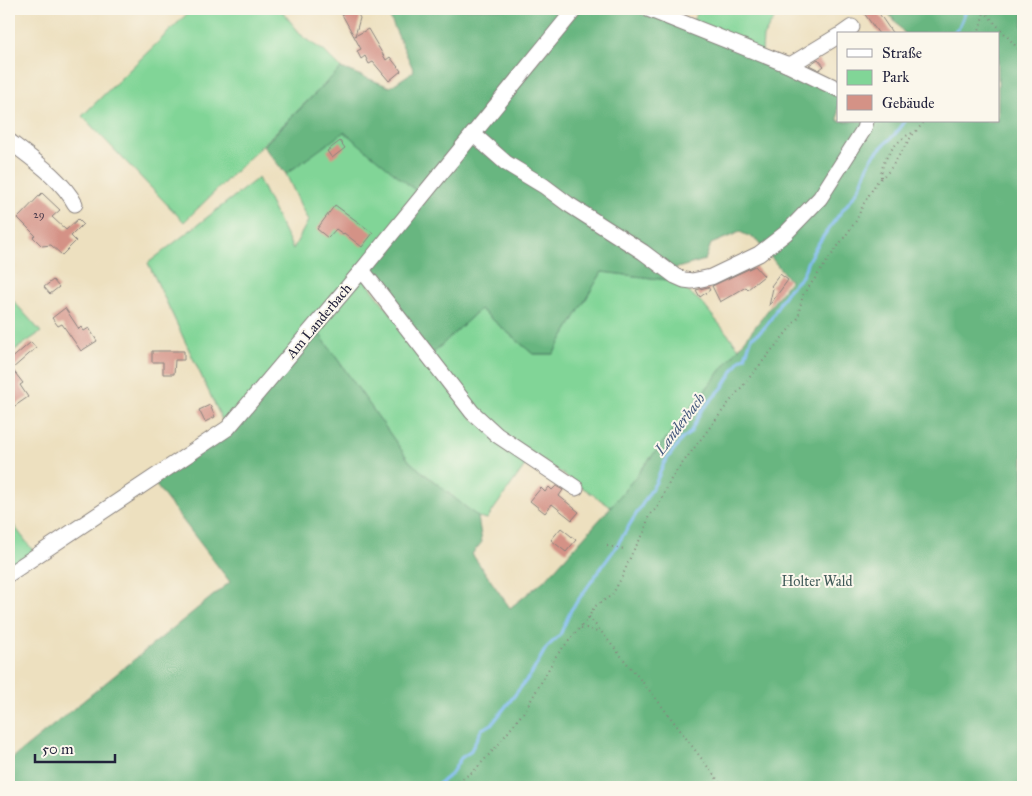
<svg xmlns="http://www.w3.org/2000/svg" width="1032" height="796" viewBox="0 0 1032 796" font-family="'IM FELL Great Primer',serif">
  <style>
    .green { fill: #81d597; stroke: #527c69 }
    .forest { fill: #68b680; stroke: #456c5e }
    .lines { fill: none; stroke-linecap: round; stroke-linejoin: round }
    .stream { stroke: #83bdf5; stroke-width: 3 }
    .building { fill: #d49286 }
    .minor-casing { stroke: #88817d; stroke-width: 17 }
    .path { stroke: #88817d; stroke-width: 2; stroke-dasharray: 1 4; stroke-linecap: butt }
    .minor { stroke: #fff; stroke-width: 15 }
    .labels { text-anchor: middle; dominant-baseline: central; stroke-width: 4; stroke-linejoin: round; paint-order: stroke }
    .number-label { font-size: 11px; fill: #4e3e4e }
    .street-label { font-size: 14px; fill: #22223b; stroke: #fbf7ec }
    .park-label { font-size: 14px; fill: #3e5857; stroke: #fbf7ec }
    .water-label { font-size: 15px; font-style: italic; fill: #44587c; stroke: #fbf7ec }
  </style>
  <rect width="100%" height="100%" fill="#fbf7ec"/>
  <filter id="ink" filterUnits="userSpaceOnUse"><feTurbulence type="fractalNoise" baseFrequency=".02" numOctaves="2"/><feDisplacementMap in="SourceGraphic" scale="10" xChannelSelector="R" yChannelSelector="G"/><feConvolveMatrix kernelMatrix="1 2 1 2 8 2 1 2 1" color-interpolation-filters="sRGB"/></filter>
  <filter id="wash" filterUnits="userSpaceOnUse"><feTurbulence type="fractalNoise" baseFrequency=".0096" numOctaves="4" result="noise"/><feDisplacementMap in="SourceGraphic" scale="20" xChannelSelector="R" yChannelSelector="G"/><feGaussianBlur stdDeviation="1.12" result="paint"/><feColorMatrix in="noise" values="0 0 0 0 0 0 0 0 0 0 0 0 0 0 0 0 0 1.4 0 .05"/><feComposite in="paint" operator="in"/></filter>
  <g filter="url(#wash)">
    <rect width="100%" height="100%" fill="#ede0bf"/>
    <g class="green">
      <path d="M192,9H280L304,38L324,51L341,68L184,222L82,116Z"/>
      <path d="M700,9H780L763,37L762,52L690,25Z"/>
      <path d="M344,131L420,194L225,426L148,263L258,178L293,249L308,221L286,174Z"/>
      <path d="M602,272L676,281L702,303L739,348L611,507L500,431L476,410L432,354L480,309L533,354H553Z"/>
      <path d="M362,276L470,416L528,461L487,519L478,517L410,462L316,329Z"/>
      <path d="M9,296L41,332L9,354Z"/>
      <path d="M9,519L34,552L9,569Z"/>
    </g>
    <g class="forest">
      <path d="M386,9H568L420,194L344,132L286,174L263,146L341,68L390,87L414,71Z"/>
      <path d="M580,9H638L682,28L838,87V121H998V34H905L885,9H1023V787H9V761L230,582L155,484L231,431L316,329L410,462L478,517L482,542L472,554L510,608L547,578L611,507L739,348L790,281L757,240L740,232L711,244L705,260L674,269L676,281L602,272L553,354H533L480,309L432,354L366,272Z"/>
    </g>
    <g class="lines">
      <g class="stream">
        <path d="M951,34L958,29L967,9"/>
        <path d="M435,787L451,774L461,758L470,752L482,729L492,724L532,673L546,648L560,635L571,610L614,550L656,482L664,463L682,439L690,433L701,411L723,387L740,360L745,357L752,337C770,329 775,308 786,293C790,287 797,282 802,276C805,271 806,264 809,259C822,235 840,214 856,193C864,182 865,169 872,158C882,144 897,136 905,121"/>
      </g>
    </g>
    <g id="blocks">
      <g class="building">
        <path d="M339,9H355L360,18L355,36L368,29L386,60L390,57L401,71L389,81L373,62L369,64L365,56L361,59L357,51L361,49Z"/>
        <path d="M861,9H876L893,34H879Z"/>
        <path d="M818,59L824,66L819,70L809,65Z"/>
        <path d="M340,141L345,148L332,158L327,151Z"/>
        <path d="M42,193L60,210L52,217L66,230L78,219L83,224L71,236L76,241L62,255L51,245L42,246L33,237L35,235L18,218Z"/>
        <path d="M335,205L373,233L362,247L344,233L343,234L336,229L328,238L317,229Z"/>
        <path d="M755,266L764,276L748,289L746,287L720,302L712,286Z"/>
        <path d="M780,274L788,280L769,306L773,288L771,286Z"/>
        <path d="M53,280L59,287L50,294L44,287Z"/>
        <path d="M708,287L710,290L700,297L696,290Z"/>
        <path d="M65,308L79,329L81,327L84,331L89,328L97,341L81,351L62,324L58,326L52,318Z"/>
        <path d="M31,342L36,348L12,369L23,383L20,385L28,397L9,410V361Z"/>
        <path d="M152,351H184V360H175L174,374H163V362H152Z"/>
        <path d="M210,405L215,417L205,422L199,410Z"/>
        <path d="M556,486L563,490L559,496L579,512L572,520L552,504L545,513L530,501L541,488L545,492L549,487L552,490Z"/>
        <path d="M561,528L576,540L566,552L551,540Z"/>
      </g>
    </g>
  </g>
  <g filter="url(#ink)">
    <use href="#blocks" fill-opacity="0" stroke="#88817d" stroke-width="1"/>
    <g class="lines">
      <defs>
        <g id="minor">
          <path d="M648,9L786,64H792L838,36"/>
          <path d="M842,34L852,27"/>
          <path d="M786,64L838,89"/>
          <path d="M473,134L506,163L544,186L568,204L643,252L675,276L684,280L692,281L711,277L759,254L786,233L820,198L864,129L866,121"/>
          <path d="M9,141C32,159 61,178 75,204"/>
          <path d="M362,270L472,412L497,435L576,488"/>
          <path d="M9,574L228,428L362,270L575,9"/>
        </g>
      </defs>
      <use href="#minor" class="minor-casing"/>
      <g class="path">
        <path d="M984,11L1023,54"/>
        <path d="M978,34L985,9"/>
        <path d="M881,177C881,159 898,137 915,132"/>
        <path d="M607,546L624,549"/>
        <path d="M589,617L658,701L723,787"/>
        <path d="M581,629L586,628L600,633"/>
        <path d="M450,787L474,771L498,745L526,709L556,656L589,617L594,607L612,595L622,577L633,551L644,533L649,515L657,508L672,477L727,405L799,317V311L803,295L856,221L864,203L877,182L889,171L911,137L925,121"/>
      </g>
      <use href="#minor" class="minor"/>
    </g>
  </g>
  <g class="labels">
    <g class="number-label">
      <text x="39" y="214">29</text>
    </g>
    <g class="street-label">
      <text transform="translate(319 321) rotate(-50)">Am Landerbach</text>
    </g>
    <g class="park-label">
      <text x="817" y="581">Holter Wald</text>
    </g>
    <g class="water-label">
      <text transform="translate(680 424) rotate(-53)">Landerbach</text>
    </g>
  </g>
  <rect width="1032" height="796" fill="none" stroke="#fbf7ec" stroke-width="30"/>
  <rect x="837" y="32" width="162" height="90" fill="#fbf7ec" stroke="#a4a2a5"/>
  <rect x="847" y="49" width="25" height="8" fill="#ffffff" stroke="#a4a2a5"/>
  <text x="882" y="58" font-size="15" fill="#22223b">Straße</text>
  <rect x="847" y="70" width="25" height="15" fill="#81d597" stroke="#a4a2a5"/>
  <text x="882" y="82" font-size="15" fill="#22223b">Park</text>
  <rect x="847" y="95" width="25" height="15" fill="#d49286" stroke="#a4a2a5"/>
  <text x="882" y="108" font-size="15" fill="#22223b">Gebäude</text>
  <path d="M35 754v8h80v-8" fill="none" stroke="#22223b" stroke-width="2.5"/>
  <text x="42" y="754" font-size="15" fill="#22223b" stroke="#fbf7ec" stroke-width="4" paint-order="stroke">50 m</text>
</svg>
